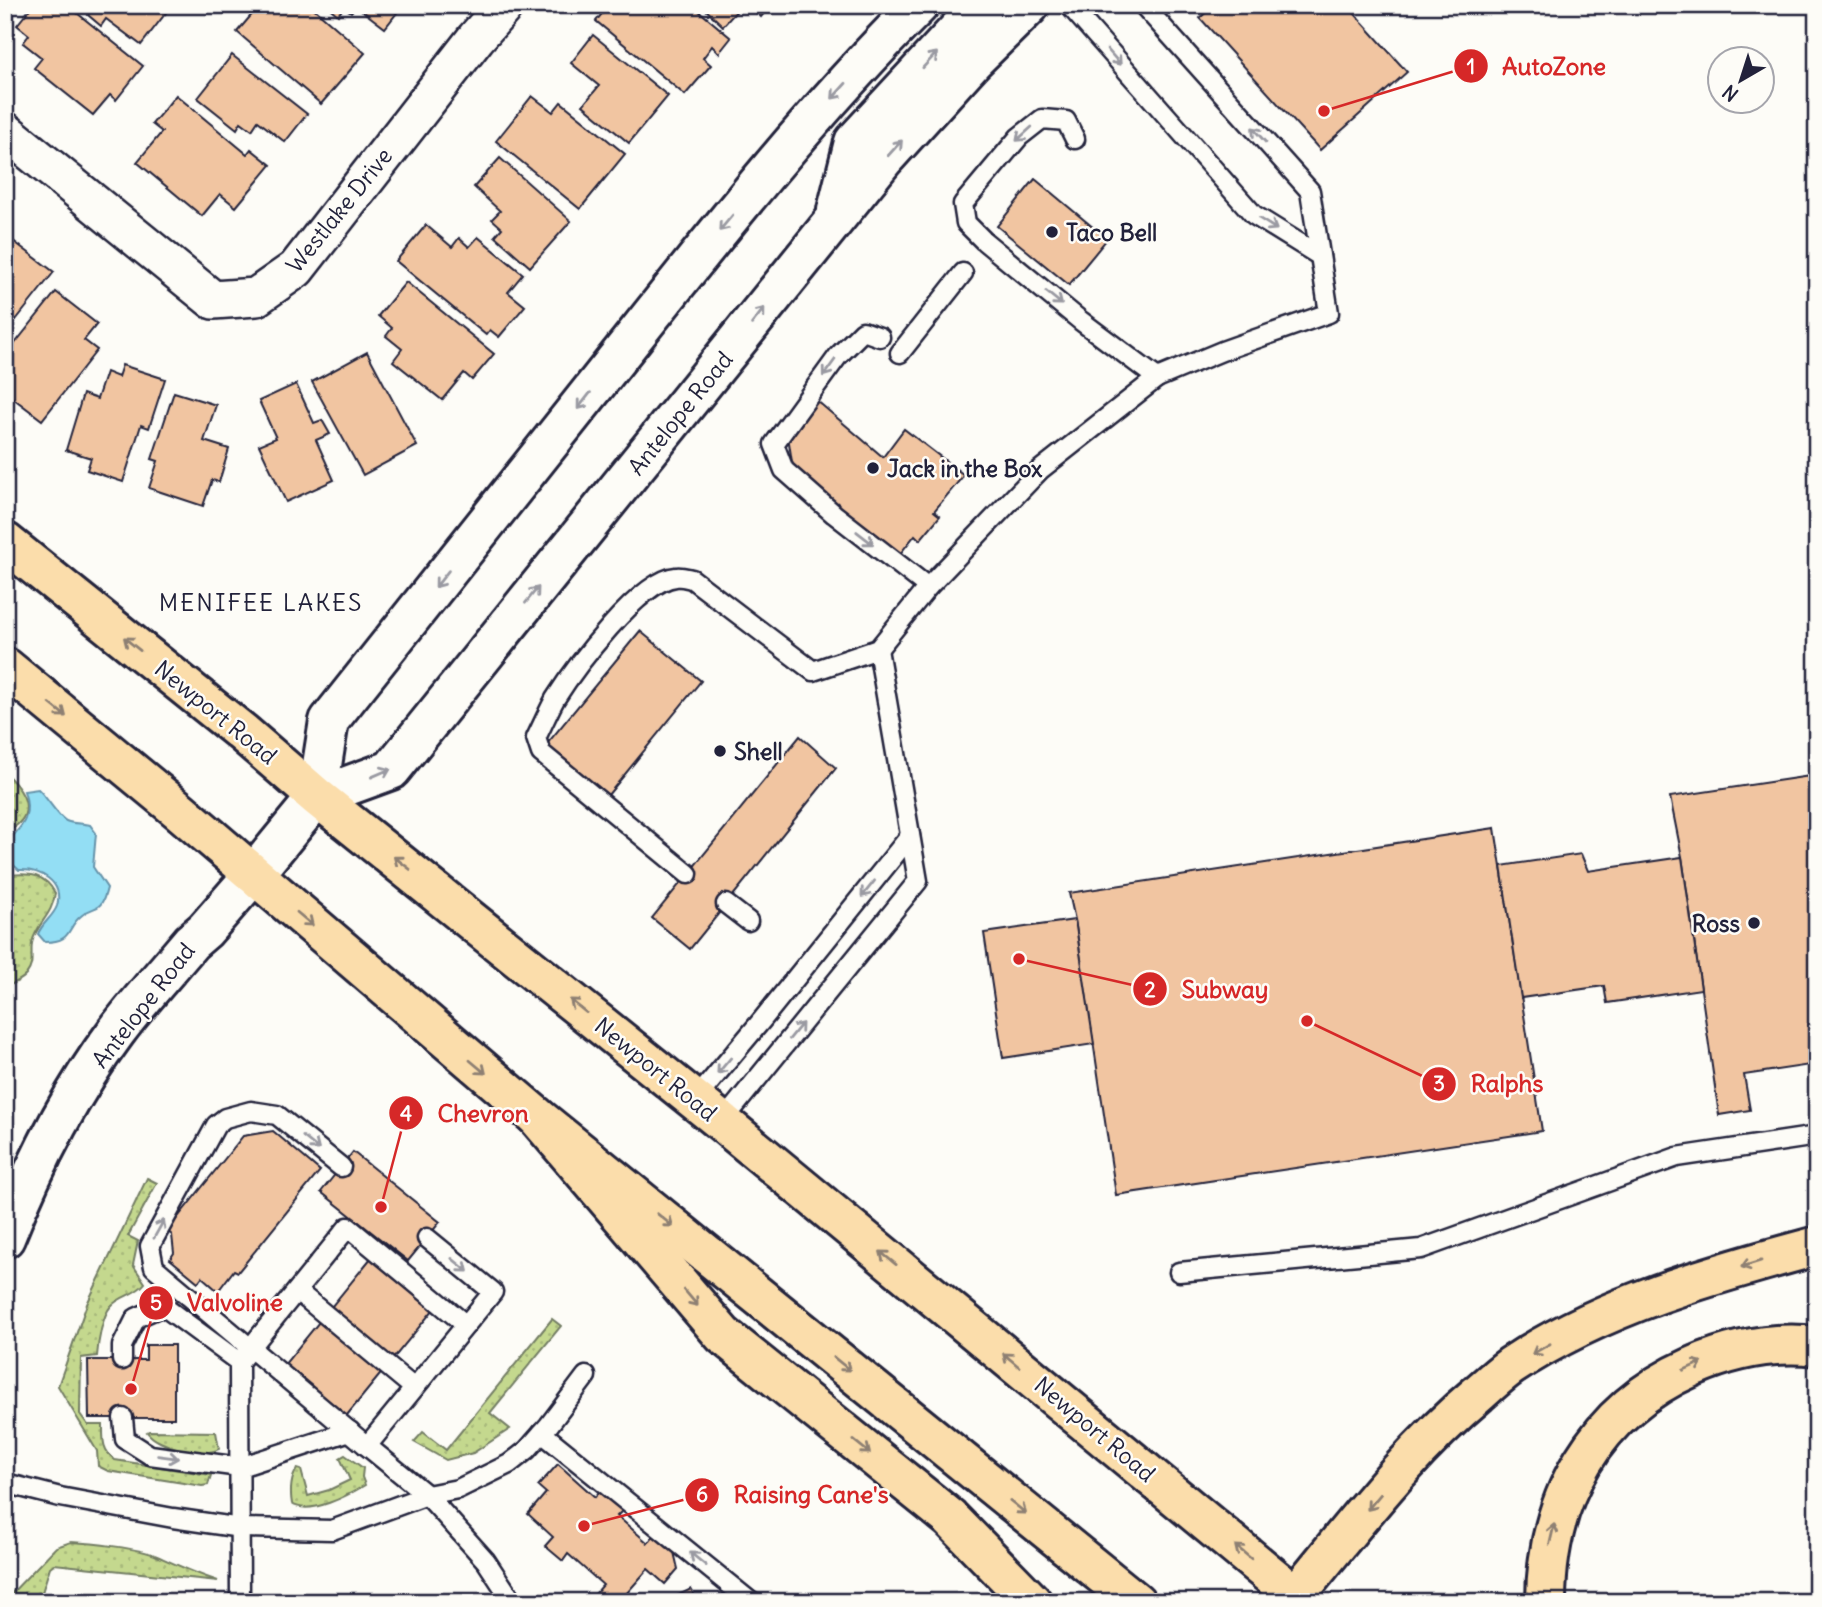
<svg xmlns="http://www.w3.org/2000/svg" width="1822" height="1607" viewBox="0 0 1822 1607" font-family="Delius,sans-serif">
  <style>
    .park { fill: url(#park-dots); stroke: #737d64; stroke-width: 2 }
    .water { fill: #93def4; stroke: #6693aa; stroke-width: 2 }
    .building { fill: #f1c5a1; stroke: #22223b; stroke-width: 2 }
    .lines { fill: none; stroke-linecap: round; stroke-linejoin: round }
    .lane-casing { stroke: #22223b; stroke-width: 23 }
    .street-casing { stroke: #22223b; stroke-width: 42 }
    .secondary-casing { stroke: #22223b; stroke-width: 44 }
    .primary-casing { stroke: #22223b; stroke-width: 44 }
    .highway-casing { stroke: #22223b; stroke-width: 44 }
    .lane { stroke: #fdfcf7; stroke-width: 18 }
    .street { stroke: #fdfcf7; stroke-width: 37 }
    .secondary { stroke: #fdfcf7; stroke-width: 38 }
    .primary { stroke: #fbddab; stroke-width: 38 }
    .highway { stroke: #fbddab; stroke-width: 38 }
    .oneway { stroke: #9a9aa2 }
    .oneway2 { stroke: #8e8073 }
    .poi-dot { fill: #22223b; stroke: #fdfcf7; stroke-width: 2.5 }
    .labels { text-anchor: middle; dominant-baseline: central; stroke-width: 5; stroke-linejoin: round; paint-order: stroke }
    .street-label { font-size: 23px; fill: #22223b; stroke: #fdfcf7 }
    .poi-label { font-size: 23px; font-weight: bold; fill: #22223b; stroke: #fdfcf7; text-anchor: start }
    .neighbourhood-label { font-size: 24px; letter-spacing: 2px; fill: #22223b; stroke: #fdfcf7 }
    .leader { fill: none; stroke: #d62828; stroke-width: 2.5 }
    .callout-dot { fill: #d62828; stroke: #fdfcf7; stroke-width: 2.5 }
    .mark-label { font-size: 21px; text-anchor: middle; font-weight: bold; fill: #fff }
    .callout-label { font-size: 24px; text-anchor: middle; font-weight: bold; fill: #d62828; stroke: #fdfcf7; stroke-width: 5; stroke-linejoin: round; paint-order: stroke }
  </style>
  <defs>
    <pattern id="park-dots" width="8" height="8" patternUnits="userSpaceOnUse" patternTransform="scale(1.75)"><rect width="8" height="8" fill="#c4d88e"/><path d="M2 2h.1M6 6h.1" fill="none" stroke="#a8b97b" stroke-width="1.8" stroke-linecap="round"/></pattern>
  </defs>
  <rect width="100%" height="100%" fill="#fdfcf7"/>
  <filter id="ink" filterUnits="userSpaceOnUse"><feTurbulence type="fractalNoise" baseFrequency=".0143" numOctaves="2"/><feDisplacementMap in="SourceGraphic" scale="14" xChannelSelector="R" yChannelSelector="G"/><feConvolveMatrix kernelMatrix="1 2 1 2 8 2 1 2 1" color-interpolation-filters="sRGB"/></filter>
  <g filter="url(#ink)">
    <g class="park">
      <path d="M5,773C18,785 36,806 19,823C15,827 10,830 5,834Z"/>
      <path d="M5,871L10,875C30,873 45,874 55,893C53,915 36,924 32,943C30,955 35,964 26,975C22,980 14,983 8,986L5,974Z"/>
      <path d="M147,1178L157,1183L128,1236L138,1241L133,1265L145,1283C136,1295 121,1295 111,1306C102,1316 98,1343 97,1356L81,1358L80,1414L88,1425H103C103,1440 102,1450 115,1460L211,1475L208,1485L202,1486L108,1471L98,1466L97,1451L58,1386L87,1304Z"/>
      <path d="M552,1319L561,1326L490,1413L510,1429L473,1453L446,1460L414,1442L423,1432L446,1450Z"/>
      <path d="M149,1431L216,1432L219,1449C203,1458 158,1447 147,1432Z"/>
      <path d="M345,1455L363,1468L362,1477L365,1485C349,1495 310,1516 292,1504C290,1492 290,1480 297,1469L301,1470L308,1496L329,1490L350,1480L340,1458Z"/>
      <path d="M71,1542C91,1543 139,1548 157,1556C177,1565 196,1574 218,1581L54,1564L50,1567L39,1602H7V1598L56,1547Z"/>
    </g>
    <path class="water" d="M38,789C46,796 58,817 66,821C72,824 82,823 90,825L96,833L93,867L107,888C100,916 95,903 81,916C66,928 73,942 45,942L38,934C42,923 53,917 57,906C64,881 39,869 19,870C15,866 9,862 7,858C0,843 21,831 25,819C29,809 27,800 24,791Z"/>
    <g class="building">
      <path d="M33,5H67L143,66L116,100L110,95L93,115L34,68L42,58L23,43L29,35L17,25Z"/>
      <path d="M95,5H172L141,45L106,19L101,26L88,15Z"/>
      <path d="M260,5H310L365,53L321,104L237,32Z"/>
      <path d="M326,5H403L385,28L356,6L351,12L344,7L338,15Z"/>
      <path d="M609,5H692L731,38L719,53L712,46L703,58L711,65L685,95L596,21Z"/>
      <path d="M701,5H742L723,26Z"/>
      <path d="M749,5H771L761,17Z"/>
      <path d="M1214,5H1347L1407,72L1320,150L1200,18Z"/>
      <path d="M593,35L668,96L629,143L583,105L599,86L571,63Z"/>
      <path d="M232,55L307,114L285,142L258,121L252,130L241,122L237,129L198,98Z"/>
      <path d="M176,95L247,154L251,149L271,165L236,207L220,194L202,216L137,162L162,132L152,124Z"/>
      <path d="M532,96L553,112L561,102L625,154L580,209L496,141Z"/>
      <path d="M500,158L571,221L530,267L495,236L502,228L492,219L500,211L474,187Z"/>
      <path d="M1035,179L1107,239L1069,285L997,226Z"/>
      <path d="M426,225L452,247L459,238L469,247L478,237L523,274L508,292L525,306L499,337L490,330L486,335L396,261Z"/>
      <path d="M12,240L54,272L16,320L6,313L5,314V249Z"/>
      <path d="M406,282L494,354L472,380L464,373L442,400L393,361L402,349L386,336L392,328L378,316Z"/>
      <path d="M56,292L97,324L84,340L97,350L42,420L5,392V356Z"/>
      <path d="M367,352L417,446L363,475L312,382Z"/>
      <path d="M122,365L165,379L149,428L141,425L123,482L87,470L91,458L66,450L83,394L97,399L106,372L118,377Z"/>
      <path d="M296,384L314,423L322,420L330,434L316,440L334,480L286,502L259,445L276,438L259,401Z"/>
      <path d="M174,392L216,405L204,441L229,449L219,482L212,480L203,506L149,488L158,461L152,459Z"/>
      <path d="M816,400L883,457L904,429L964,475L934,511L940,516L920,540L915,535L899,555L793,469L788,436Z"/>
      <path d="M640,631L701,681L608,795L546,745Z"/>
      <path d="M800,736L836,768L690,949L652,918Z"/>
      <path d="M1817,775V1064L1744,1075L1750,1110L1719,1115L1682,857L1670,797Z"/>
      <path d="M1495,828L1542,1131L1116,1195L1075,920L1069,893Z"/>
      <path d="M1581,854L1588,871L1682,857L1701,989L1607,1003L1604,986L1521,998L1501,866Z"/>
      <path d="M1075,920L1094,1044L1003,1058L984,933Z"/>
      <path d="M273,1131L320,1171L238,1272L234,1270L218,1291L202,1277L198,1282L170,1259L174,1253L172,1235L167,1231L243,1136Z"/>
      <path d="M353,1152L440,1222L408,1261L321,1192Z"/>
      <path d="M371,1258L434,1309L338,1426L275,1376Z"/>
      <path d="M146,1345H174V1418H89L88,1360H146Z"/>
      <path d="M558,1464L595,1497L605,1485L628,1505L617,1516L648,1543L654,1535L674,1552L678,1569L665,1584L648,1569L619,1602L589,1601L603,1585L568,1554L563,1561L545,1546L553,1537L528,1514L546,1493L538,1486Z"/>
      <path d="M691,1589L698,1602H664Z"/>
    </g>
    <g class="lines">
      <defs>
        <g id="lane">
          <path d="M1069,5L1254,215L1320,256"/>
          <path d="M1075,139L1066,121L1042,119L1019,137L963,204L966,223L984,241L1081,321L1157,378"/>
          <path d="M880,337L863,331L838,356L774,444L784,470L834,514L928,587"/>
          <path d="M900,353L963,273"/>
          <path d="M688,874L541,753L536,738C542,726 548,712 555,699C574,669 640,580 676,577C681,576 687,578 692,579L813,671L878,649L928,587L1040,470L1157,378L1222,351L1329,313L1310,191L1143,5"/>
          <path d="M726,904L748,921"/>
          <path d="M695,1100L762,1020L910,836"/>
          <path d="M722,1122L918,881L878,649"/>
          <path d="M341,1167L277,1115L251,1111L225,1118L216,1125L150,1246L154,1267L367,1446"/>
          <path d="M427,1238L493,1292L367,1446L427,1495L486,1561L513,1602"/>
          <path d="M1179,1272L1421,1249L1677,1157L1817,1136"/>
          <path d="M297,1291L414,1388"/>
          <path d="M122,1360V1346L136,1318L163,1306L239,1362"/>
          <path d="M123,1418L125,1439L150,1455L240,1467L350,1431"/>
          <path d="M542,1433L751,1602"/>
          <path d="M5,1483L60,1497L173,1518L241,1528L332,1530L427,1495L458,1489L509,1464L527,1450L549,1425L586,1376"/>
          <path d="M240,1602L239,1362L348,1227L466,1325"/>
        </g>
        <path id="street" d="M5,131L213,300L256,297L296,269L476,38L505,5"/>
        <g id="secondary">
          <path d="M837,210L854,142L981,5"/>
          <path d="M317,797L391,770L883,160L973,61L1030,5"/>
          <path d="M5,1238C34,1165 69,1095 116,1032C139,1001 166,972 191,942L205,930L253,875L317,797L329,721L336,712C433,591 529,469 626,347C719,230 813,111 919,5"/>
        </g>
        <g id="primary">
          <path d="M5,542L243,733L317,797L722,1122L1303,1602"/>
          <path d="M5,667L180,811L536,1116L1136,1602"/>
        </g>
        <g id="highway">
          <path d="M536,1116L723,1335L950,1518L1032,1602"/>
          <path d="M1290,1602C1350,1530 1406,1454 1479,1393C1489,1384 1500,1374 1511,1366C1602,1305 1713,1274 1817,1246"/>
          <path d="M1546,1602C1546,1498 1595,1410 1692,1367C1730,1350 1774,1341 1817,1346"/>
        </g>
      </defs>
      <use href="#lane" class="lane-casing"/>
      <use href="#street" class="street-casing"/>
      <use href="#secondary" class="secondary-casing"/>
      <use href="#primary" class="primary-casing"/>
      <use href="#highway" class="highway-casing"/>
      <use href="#lane" class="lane"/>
      <use href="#street" class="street"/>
      <use href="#secondary" class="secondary"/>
      <use href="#primary" class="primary"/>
      <use href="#highway" class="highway"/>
    </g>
    <defs><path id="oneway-shaft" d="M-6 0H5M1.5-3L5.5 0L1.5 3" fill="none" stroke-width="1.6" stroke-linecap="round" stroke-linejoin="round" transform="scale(1.75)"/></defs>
    <g class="oneway">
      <use href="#oneway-shaft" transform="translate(1114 57) rotate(49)"/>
      <use href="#oneway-shaft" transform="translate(930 60) rotate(-47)"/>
      <use href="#oneway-shaft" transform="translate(839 91) rotate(132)"/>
      <use href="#oneway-shaft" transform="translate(1024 134) rotate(138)"/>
      <use href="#oneway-shaft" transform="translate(1259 135) rotate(-132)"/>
      <use href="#oneway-shaft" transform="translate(895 148) rotate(-48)"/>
      <use href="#oneway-shaft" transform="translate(726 223) rotate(130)"/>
      <use href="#oneway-shaft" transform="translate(1268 224) rotate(32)"/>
      <use href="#oneway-shaft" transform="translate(1054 298) rotate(39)"/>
      <use href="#oneway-shaft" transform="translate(758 316) rotate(-52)"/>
      <use href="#oneway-shaft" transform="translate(829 368) rotate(126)"/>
      <use href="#oneway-shaft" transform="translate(584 401) rotate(128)"/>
      <use href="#oneway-shaft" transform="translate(865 538) rotate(38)"/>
      <use href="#oneway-shaft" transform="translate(442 579) rotate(128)"/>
      <use href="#oneway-shaft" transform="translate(532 595) rotate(-51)"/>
      <use href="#oneway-shaft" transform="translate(381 773) rotate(-23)"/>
      <use href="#oneway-shaft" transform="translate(868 889) rotate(129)"/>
      <use href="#oneway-shaft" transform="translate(796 1031) rotate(-51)"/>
      <use href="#oneway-shaft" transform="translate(724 1066) rotate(130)"/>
      <use href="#oneway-shaft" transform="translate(311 1143) rotate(39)"/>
      <use href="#oneway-shaft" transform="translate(159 1229) rotate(-61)"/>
      <use href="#oneway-shaft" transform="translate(460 1265) rotate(39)"/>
      <use href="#oneway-shaft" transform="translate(168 1457) rotate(8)"/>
      <use href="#oneway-shaft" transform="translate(698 1559) rotate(-141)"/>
    </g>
    <g class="oneway2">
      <use href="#oneway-shaft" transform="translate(132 644) rotate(-141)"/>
      <use href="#oneway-shaft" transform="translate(58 710) rotate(39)"/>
      <use href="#oneway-shaft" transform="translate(402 863) rotate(-142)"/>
      <use href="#oneway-shaft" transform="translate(305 919) rotate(40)"/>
      <use href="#oneway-shaft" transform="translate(578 1006) rotate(-141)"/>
      <use href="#oneway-shaft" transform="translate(478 1067) rotate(40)"/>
      <use href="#oneway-shaft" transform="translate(665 1220) rotate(39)"/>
      <use href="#oneway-shaft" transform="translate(888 1258) rotate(-141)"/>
      <use href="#oneway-shaft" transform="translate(1751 1264) rotate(163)"/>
      <use href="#oneway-shaft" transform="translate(691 1298) rotate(50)"/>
      <use href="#oneway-shaft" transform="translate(1541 1349) rotate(150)"/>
      <use href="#oneway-shaft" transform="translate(1011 1360) rotate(-140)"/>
      <use href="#oneway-shaft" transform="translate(842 1364) rotate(39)"/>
      <use href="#oneway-shaft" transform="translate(1693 1366) rotate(-24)"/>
      <use href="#oneway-shaft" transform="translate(862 1447) rotate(39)"/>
      <use href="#oneway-shaft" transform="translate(1374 1502) rotate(130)"/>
      <use href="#oneway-shaft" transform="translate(1018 1507) rotate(39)"/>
      <use href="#oneway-shaft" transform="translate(1552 1534) rotate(-77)"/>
      <use href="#oneway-shaft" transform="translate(1243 1552) rotate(-140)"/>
    </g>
  </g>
  <g class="poi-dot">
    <circle cx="1052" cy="232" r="7"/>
    <circle cx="873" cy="468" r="7"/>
    <circle cx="720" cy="751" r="7"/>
    <circle cx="1754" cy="923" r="7"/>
  </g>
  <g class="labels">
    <g class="street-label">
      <text transform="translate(339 210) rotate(-51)">Westlake Drive</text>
      <text transform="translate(680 413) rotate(-51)">Antelope Road</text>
      <text transform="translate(216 712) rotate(39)">Newport Road</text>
      <text transform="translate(143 1005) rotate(-52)">Antelope Road</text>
      <text transform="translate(656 1069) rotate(39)">Newport Road</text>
      <text transform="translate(1095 1429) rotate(40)">Newport Road</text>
    </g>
    <g class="poi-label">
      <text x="1066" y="232">Taco Bell</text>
      <text x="887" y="468">Jack in the Box</text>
      <text x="734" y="751">Shell</text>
      <text x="1740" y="923" text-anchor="end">Ross</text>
    </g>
    <g class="neighbourhood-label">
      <text x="261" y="602">MENIFEE LAKES</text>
    </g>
  </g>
  <path class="leader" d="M1324 111L1471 66M1019 959L1150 989M1307 1021L1439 1084M381 1207L406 1113M131 1389L156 1303M584 1526L702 1495"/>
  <g class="callout-dot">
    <circle cx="1324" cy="111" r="7"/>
    <circle cx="1019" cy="959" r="7"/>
    <circle cx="1307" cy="1021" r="7"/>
    <circle cx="381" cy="1207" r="7"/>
    <circle cx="131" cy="1389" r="7"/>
    <circle cx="584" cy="1526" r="7"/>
    <circle cx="1471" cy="66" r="18"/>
    <circle cx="1150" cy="989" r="18"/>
    <circle cx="1439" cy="1084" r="18"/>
    <circle cx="406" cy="1113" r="18"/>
    <circle cx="156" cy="1303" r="18"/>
    <circle cx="702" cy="1495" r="18"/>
  </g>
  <g class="mark-label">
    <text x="1471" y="74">1</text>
    <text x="1150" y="997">2</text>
    <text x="1439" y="1091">3</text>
    <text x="406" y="1121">4</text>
    <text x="156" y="1310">5</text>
    <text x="702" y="1502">6</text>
  </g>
  <g class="callout-label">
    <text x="1554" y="75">AutoZone</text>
    <text x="1225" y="998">Subway</text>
    <text x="1507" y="1092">Ralphs</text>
    <text x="483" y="1122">Chevron</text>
    <text x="235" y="1311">Valvoline</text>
    <text x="811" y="1503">Raising Cane's</text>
  </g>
  <rect width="1822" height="1607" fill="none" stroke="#fdfcf7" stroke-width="28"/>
  <rect x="14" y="14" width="1794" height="1579" fill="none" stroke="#22223b" stroke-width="2.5" filter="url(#ink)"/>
  <g transform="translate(1741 80) rotate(219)"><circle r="33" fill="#fdfcf7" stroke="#a5a5ac" stroke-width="2"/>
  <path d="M0-5L12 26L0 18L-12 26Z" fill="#22223b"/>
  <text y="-10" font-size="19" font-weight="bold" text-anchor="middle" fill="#22223b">N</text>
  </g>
</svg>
